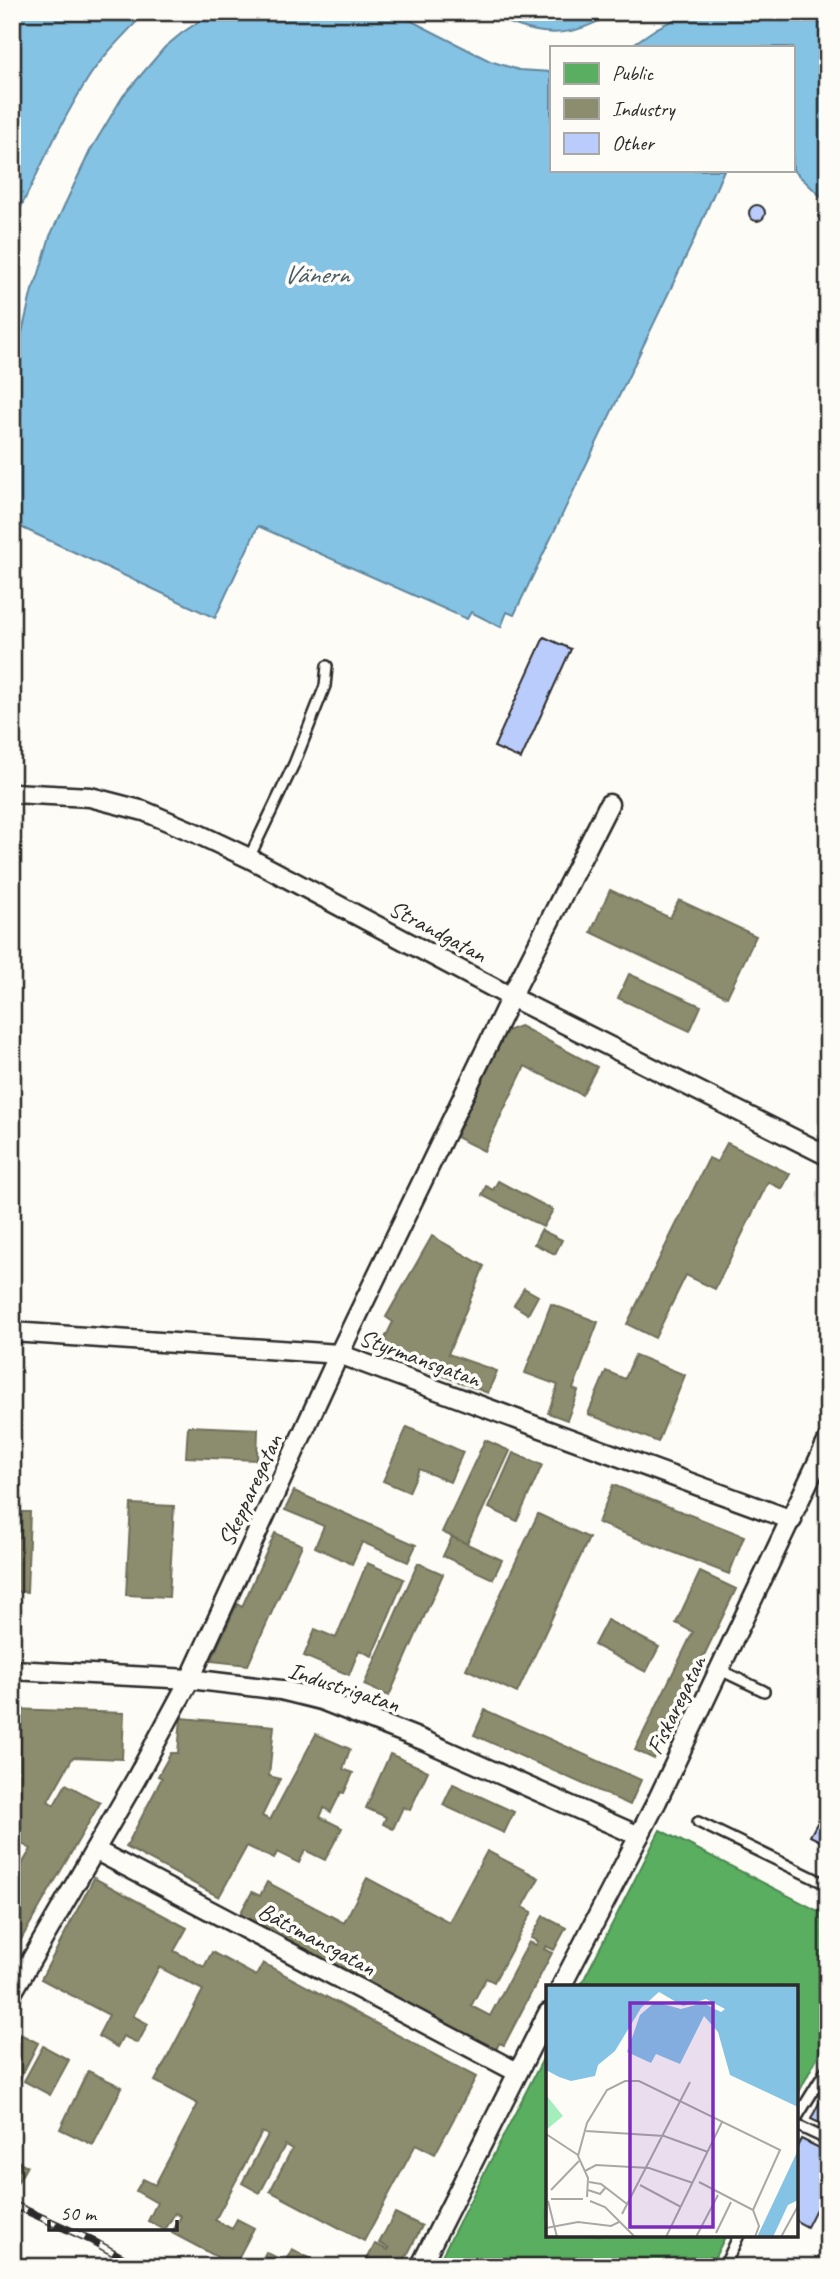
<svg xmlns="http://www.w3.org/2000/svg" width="840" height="2279" viewBox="0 0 840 2279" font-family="Caveat,sans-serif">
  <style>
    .water { fill: #85c3e5; stroke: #61869b; stroke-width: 2 }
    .public { fill: #5aae61; stroke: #4c8751; stroke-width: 2 }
    .industry { fill: #8c8c6e; stroke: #6f6f5a; stroke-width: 2 }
    .building { fill: #baccfc; stroke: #2b2b2b; stroke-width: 2 }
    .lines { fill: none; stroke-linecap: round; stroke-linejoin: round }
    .lane-casing { stroke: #2b2b2b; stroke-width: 14 }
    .street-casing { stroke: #2b2b2b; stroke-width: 23 }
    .lane { stroke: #fdfcf7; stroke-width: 9 }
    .street { stroke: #fdfcf7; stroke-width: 18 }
    .rail-casing { stroke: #2b2b2b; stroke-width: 8 }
    .rail { stroke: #fdfcf7; stroke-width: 5; stroke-dasharray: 16; stroke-linecap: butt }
    .labels { text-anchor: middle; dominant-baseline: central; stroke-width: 7; stroke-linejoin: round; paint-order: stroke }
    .street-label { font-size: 24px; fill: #2b2b2b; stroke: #fdfcf7 }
    .water-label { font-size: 26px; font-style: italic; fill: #465963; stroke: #fdfcf7 }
    .inset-road { fill: none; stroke: #a9a8a5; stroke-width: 2 }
    .view { fill: #7b2cbf; fill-opacity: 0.15; stroke: #7b2cbf; stroke-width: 3.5 }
    .inset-edge { fill: none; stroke: #2b2b2b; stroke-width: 3.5 }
  </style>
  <rect width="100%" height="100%" fill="#fdfcf7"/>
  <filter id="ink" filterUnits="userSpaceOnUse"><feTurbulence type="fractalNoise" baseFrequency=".0143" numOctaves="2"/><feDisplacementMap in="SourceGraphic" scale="14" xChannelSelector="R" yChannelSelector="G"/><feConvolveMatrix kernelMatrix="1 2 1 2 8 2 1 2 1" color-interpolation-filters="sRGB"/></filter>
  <g filter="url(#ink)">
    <g class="water">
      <path d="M12,12H146C126,33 105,53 89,77C59,124 37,176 12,225Z"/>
      <path d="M213,12H394L490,61L519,70L551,72V170H724L692,244L514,615L507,612L501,627L471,612L467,619L258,526L215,618L12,523V375L32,290L38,277L50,236L90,151L123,96L165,47L182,33Z"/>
      <path d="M484,12H614C566,44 534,35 484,12Z"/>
      <path d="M689,12H796L828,26V203L793,170V47H629L657,28Z"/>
    </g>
    <g class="public">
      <path d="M660,1830L828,1916V2036L796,2098V1987H580Z"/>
      <path d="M548,2049V2235H726L710,2267H436Z"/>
    </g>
    <g class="industry">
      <path d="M610,890L670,918L679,900L756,936L727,997L591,932Z"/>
      <path d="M629,974L701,1006L690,1031L618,998Z"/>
      <path d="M520,1026L597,1067L582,1095L525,1066L484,1151L456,1137L504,1032Z"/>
      <path d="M727,1143L790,1174L782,1189L768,1182L715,1289L686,1275L655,1338L627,1324L709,1158L717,1162Z"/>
      <path d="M498,1181L553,1210L543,1227L482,1195L486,1186L493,1190Z"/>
      <path d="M541,1230L562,1240L555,1254L534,1244Z"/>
      <path d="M432,1236L484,1266L448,1354L497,1371L488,1393L388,1355L392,1347L383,1342L393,1322L386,1317Z"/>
      <path d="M524,1288L538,1296L528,1314L514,1305Z"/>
      <path d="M551,1304L598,1322L573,1389L578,1391L567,1420L548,1413L558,1385L525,1373Z"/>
      <path d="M635,1355L685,1375L658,1442L588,1414L606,1371L625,1379Z"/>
      <path d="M188,1426L258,1429L257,1460L186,1457Z"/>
      <path d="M407,1427L463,1452L450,1482L419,1469L409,1492L383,1481Z"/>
      <path d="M485,1440L510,1451L467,1544L442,1532Z"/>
      <path d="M513,1453L542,1465L517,1521L489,1508Z"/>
      <path d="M613,1485L744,1536L729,1574L598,1523Z"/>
      <path d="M294,1491L416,1545L408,1562L362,1542L352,1564L315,1547L324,1526L285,1510Z"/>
      <path d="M131,1504L174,1506L169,1597L126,1595Z"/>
      <path d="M12,1512H30L27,1592L12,1591Z"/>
      <path d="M538,1514L589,1538L517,1693L466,1669Z"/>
      <path d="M275,1533L302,1545L248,1665L211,1661L237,1604L242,1607Z"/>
      <path d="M452,1537L502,1560L493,1579L443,1556Z"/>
      <path d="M367,1563L404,1579L372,1656L359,1650L349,1675L304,1656L315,1629L336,1638Z"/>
      <path d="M418,1563L443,1574L389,1696L364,1685Z"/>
      <path d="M700,1572L736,1589L654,1759L635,1750L693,1632L676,1623Z"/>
      <path d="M607,1620L659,1647L646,1672L594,1645Z"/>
      <path d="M12,1709L124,1713L122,1759L73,1757L48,1801L54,1805L66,1784L100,1803L12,1955V1881L31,1849L22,1844L12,1861Z"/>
      <path d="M485,1710L641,1780L630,1805L474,1735Z"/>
      <path d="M181,1718L274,1726L269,1776L280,1779L262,1816L270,1820L316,1734L350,1749L343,1769L353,1773L344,1793L341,1792L331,1812L324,1808L320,1817L342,1828L325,1860L305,1850L299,1863L277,1852L274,1859L247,1846L219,1897L126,1847L162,1778L158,1776L171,1753H178Z"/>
      <path d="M390,1754L428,1771L410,1810L403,1807L393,1829L383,1824L386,1817L366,1808Z"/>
      <path d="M453,1784L514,1812L504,1833L443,1805Z"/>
      <path d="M487,1851L539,1878L523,1907L532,1912L494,1982L486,1978L471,2006L490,2016L529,1942L536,1945L538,1941L531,1938L543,1916L566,1928L554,1950L546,1946L544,1949L552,1953L504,2045L499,2043L496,2050L240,1914L252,1892L260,1896L267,1882L344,1923L367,1878L449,1922Z"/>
      <path d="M94,1878L187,1928L174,1951L204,1967L212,1952L256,1976L263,1963L476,2077L435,2154L416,2144L364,2241L270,2191L292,2149L285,2145L260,2193L242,2183L268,2135L262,2132L215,2220L232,2229L237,2219L254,2228L234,2266L172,2233L181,2216L175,2213L165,2230L148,2221L157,2203L136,2191L143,2179L155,2185L198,2104L155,2081L203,1990L159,1967L133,2016L148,2024L138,2043L123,2036L117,2047L98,2036L109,2015L41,1979Z"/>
      <path d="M12,2030L38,2043L20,2079L12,2075Z"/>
      <path d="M43,2046L69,2060L50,2095L24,2081Z"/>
      <path d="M88,2071L122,2087L93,2145L60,2129Z"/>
      <path d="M12,2158L27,2166L14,2189L12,2188Z"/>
      <path d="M395,2213L422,2226L401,2267H363L375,2244L388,2250L389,2248L379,2243Z"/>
      <path d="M292,2249L311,2259L307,2267H258L266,2252L285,2262Z"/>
    </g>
    <g class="building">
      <circle cx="757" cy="213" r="8"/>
      <path d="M544,637L571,649L521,759L494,747Z"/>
      <path d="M828,1803V1845L810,1836Z"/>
      <path d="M828,2085V2127L811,2119Z"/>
      <path d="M801,2139L828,2152V2214L816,2209L807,2227L796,2221V2149Z"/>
    </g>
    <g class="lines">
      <defs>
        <g id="lane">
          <path d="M249,858L294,764L325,686L327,666"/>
          <path d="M720,1670L764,1691"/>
          <path d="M698,1822L828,1885"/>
          <path d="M796,2119L828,2067"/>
          <path d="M796,2125L828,2140"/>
          <path d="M724,2267L739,2235"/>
        </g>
        <g id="street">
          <path d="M12,793L90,797L144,811L198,834L249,858L511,997L828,1156"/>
          <path d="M12,1332L339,1354L792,1520"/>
          <path d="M12,1670L190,1679L281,1690L321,1700L425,1741L639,1836"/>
          <path d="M95,1850L517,2072"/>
          <path d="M561,1987L657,1801L828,1440"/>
          <path d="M12,1993L136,1779L190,1679L339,1354L511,997L609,804"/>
          <path d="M420,2267L548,2013"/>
        </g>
      </defs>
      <use href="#lane" class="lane-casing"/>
      <use href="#street" class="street-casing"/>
      <use href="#lane" class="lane"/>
      <use href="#street" class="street"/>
      <defs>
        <path id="rail" d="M12,2204L91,2240L139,2267"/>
      </defs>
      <use href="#rail" class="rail-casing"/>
      <use href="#rail" class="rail"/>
    </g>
  </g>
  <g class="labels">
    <g class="street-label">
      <text transform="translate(438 931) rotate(28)">Strandgatan</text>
      <text transform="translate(420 1358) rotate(20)">Styrmansgatan</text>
      <text transform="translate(250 1490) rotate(-65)">Skepparegatan</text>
      <text transform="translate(344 1687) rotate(18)">Industrigatan</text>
      <text transform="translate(676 1705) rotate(-64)">Fiskaregatan</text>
      <text transform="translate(317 1939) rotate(28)">Båtsmansgatan</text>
    </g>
    <g class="water-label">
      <text x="316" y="274">Vänern</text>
    </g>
  </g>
  <g transform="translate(546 1985)">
    <rect width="252" height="252" fill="#fdfcf7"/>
    <path d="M0,110L17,131L0,145Z" fill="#a4eebc"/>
    <path d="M0,0H252V122L184,90L172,47L158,31L134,79L110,69L105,78L81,67L94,30L109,17L135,24L157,18L175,27L179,24L160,14L137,21L113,7L95,23L69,66L52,80L49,91L25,96L13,92L0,85ZM252,165V215L242,220L227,252H211Z" fill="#85c3e5"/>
    <path class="inset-road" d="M40,146L118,151L162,167M0,149L32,170M39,186L50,180L103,183L147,198M43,197L55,199L81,219M153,197L207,225L213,241L209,252M94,200L135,222M5,205L33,176M42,205L54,209L60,202M41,212L42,193L32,171L41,138L61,105L79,96H93L234,165L207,225M5,214H37M2,216L11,252M44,216L59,222L89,252M76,229L144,97M0,243L32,237L65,241L73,237M170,248L185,217M120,252L176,137M150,252L172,210M235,252L252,221"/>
    <path class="view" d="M84,18H167V242H84Z"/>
    <rect width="252" height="252" class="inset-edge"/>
  </g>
  <rect width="840" height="2279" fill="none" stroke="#fdfcf7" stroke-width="42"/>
  <rect x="21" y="21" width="798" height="2237" fill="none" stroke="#2b2b2b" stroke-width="2.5" filter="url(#ink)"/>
  <rect x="550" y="46" width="245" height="126" fill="#fdfcf7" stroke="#a9a8a5" stroke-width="2"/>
  <rect x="564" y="63" width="35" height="21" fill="#5aae61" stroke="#a9a8a5" stroke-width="2"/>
  <text x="612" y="80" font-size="21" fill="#2b2b2b">Public</text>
  <rect x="564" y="98" width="35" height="21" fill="#8c8c6e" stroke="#a9a8a5" stroke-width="2"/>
  <text x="612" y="116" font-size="21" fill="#2b2b2b">Industry</text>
  <rect x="564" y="133" width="35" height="21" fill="#baccfc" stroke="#a9a8a5" stroke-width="2"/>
  <text x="612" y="150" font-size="21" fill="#2b2b2b">Other</text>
  <path d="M49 2220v10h128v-10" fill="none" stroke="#2b2b2b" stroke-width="3.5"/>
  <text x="60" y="2220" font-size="21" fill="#2b2b2b" stroke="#fdfcf7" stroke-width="5" paint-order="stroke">50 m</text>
</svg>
